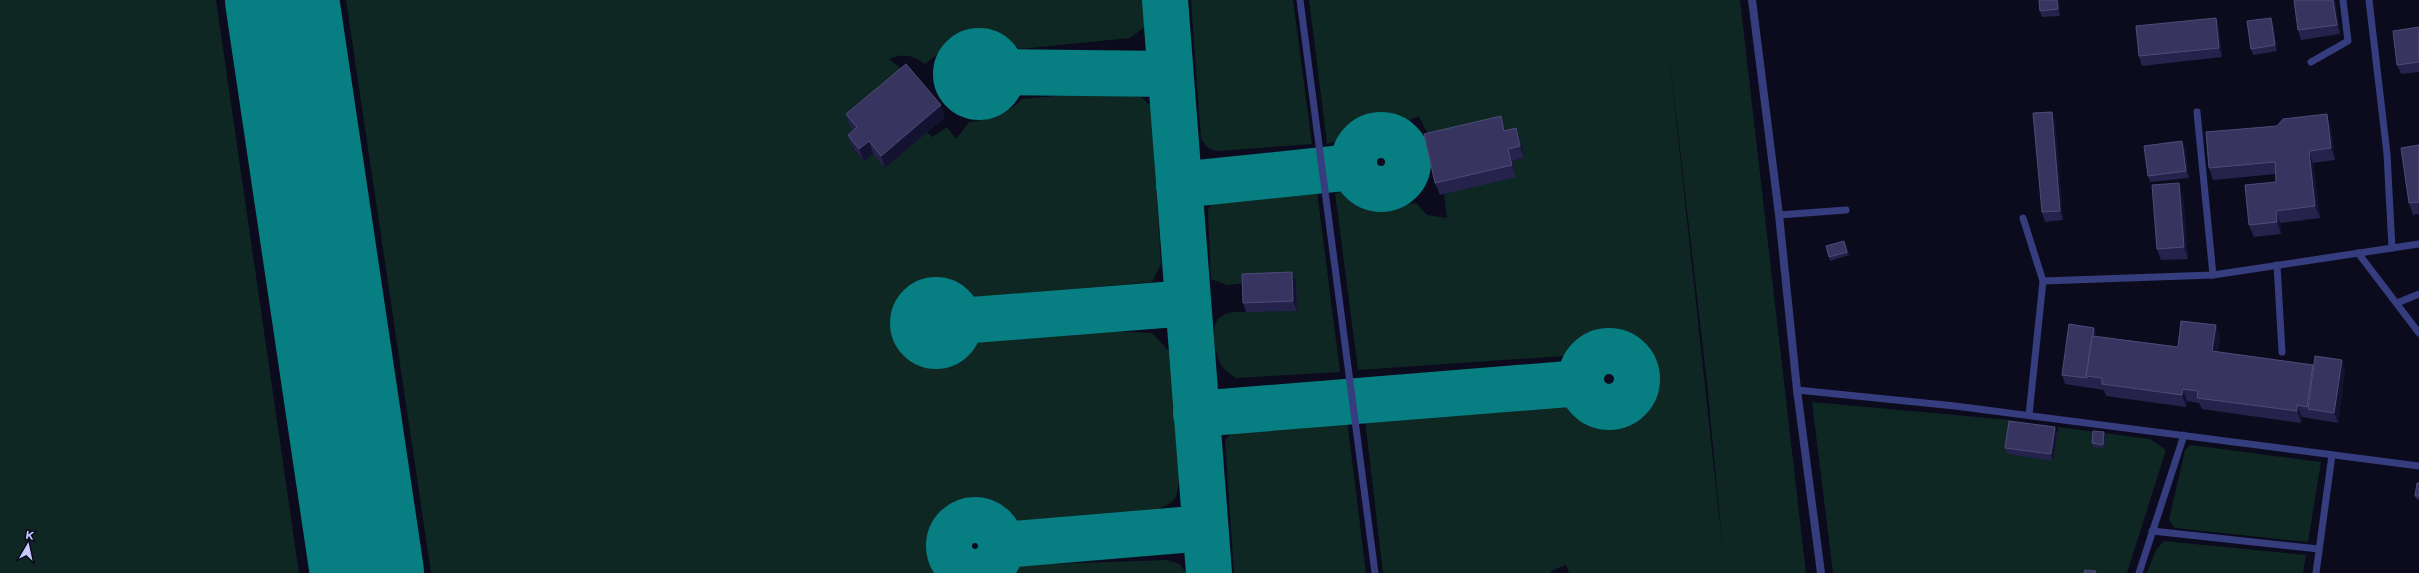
<svg xmlns="http://www.w3.org/2000/svg" width="2419" height="573" viewBox="0 0 2419 573" font-family="Montserrat,sans-serif">
  <style>
    .green { fill: #0e2723; fill-rule: evenodd }
    .lines { fill: none; stroke-linecap: round; stroke-linejoin: round }
    .taxiway { stroke: #067e82; stroke-width: 46 }
    .runway { stroke: #067e82; stroke-width: 114 }
    .service { stroke: #353d7e; stroke-width: 7 }
    .minor { stroke: #353d7e; stroke-width: 8 }
    .wall { fill: #25234c }
    .shaded-wall { fill: #131231 }
    .building { fill: #373560; stroke: #4d4c79 }
  </style>
  <rect width="100%" height="100%" fill="#0b0b1d"/>
  <g class="green">
    <path d="M0,0H216L299,573H0Z"/>
    <path d="M346,0H1144L1145,27L1130,38L1020,49L1000,35L988,31L973,32L954,41L925,64C912,55 904,53 889,59L911,76L861,139L852,147L864,161L873,153L927,132L932,137L947,127L956,139L969,122C993,118 1004,116 1022,99L1132,89L1151,106L1161,264L1152,282L969,298C944,267 908,282 900,318L895,319L897,336H902L907,351C934,370 953,365 972,339L1107,331L1152,333L1170,352L1179,475C1178,498 1177,502 1155,510L1009,523C978,501 950,500 937,541L932,542L933,560H940L947,573H431Z"/>
    <path d="M1191,0H1293L1312,144L1217,151L1208,148L1201,139Z"/>
    <path d="M1309,0H1740L1806,573H1569L1566,565L1553,570L1550,573H1383L1365,420L1575,403C1602,426 1641,422 1646,382L1652,381L1649,365L1642,364L1638,349C1609,330 1593,335 1571,361L1564,356L1358,370L1335,193L1349,190L1356,203L1387,208L1416,203L1427,215L1447,218L1444,194L1512,161L1524,158L1520,141L1428,134L1419,116L1411,119L1407,125C1389,116 1367,110 1351,126C1341,136 1342,140 1327,144ZM1668,45L1707,383L1724,561Z"/>
    <path d="M1317,191L1340,372L1236,378C1232,375 1225,370 1222,366C1215,355 1208,324 1222,316C1229,311 1238,312 1246,312L1245,283L1227,285L1211,279L1208,210L1213,200L1224,198Z"/>
    <path d="M1812,402L2010,420L2012,427L2057,434L2058,427L2150,439L2166,450L2127,573H1833Z"/>
    <path d="M1347,420L1366,573H1234L1225,440L1232,432L1241,426Z"/>
    <path d="M2191,445L2321,462L2308,542L2175,528L2169,520L2185,450Z"/>
    <path d="M2164,541L2306,555L2303,573H2147L2156,550Z"/>
    <path d="M1167,560L1180,564L1186,573H1005L1013,565Z"/>
  </g>
  <g class="lines">
    <g class="taxiway">
      <path d="M1165,0L1209,573"/>
      <circle cx="979" cy="74" r="23"/>
      <path d="M1003,72L1170,74"/>
      <circle cx="1381" cy="162" r="27"/>
      <path d="M1179,185L1353,167"/>
      <circle cx="936" cy="323" r="23"/>
      <path d="M960,321L1188,303"/>
      <circle cx="1609" cy="379" r="28"/>
      <path d="M1196,414L1581,383"/>
      <circle cx="975" cy="546" r="26"/>
      <path d="M1002,545L1205,528"/>
    </g>
    <path class="runway" d="M282,0L367,573"/>
    <g class="service">
      <path d="M1300,0L1375,573"/>
      <path d="M2369,0L2387,154L2392,248"/>
      <path d="M2311,62L2348,41L2343,0"/>
      <path d="M2197,112L2213,275"/>
      <path d="M1779,215L1846,210"/>
      <path d="M2023,218L2043,281L2029,415"/>
      <path d="M2358,253L2419,333"/>
      <path d="M2277,265L2282,352"/>
      <path d="M2043,281L2213,275L2419,244"/>
      <path d="M2397,303L2419,294"/>
      <path d="M1797,390L1955,406L2419,466"/>
      <path d="M2152,531L2319,549"/>
      <path d="M2139,573L2184,435"/>
      <path d="M2316,573L2332,455"/>
    </g>
    <path class="minor" d="M1752,0L1779,215L1797,390L1821,573"/>
  </g>
  <g class="wall">
    <path d="M2059,0L2060,16L2042,17L2040,11Z"/>
    <path d="M2294,0H2335L2340,34L2301,40L2298,30Z"/>
    <path d="M2216,18L2219,28L2222,57L2142,66L2139,56Z"/>
    <path d="M2271,18L2273,24L2277,51L2253,55L2251,49Z"/>
    <path d="M2419,27V72L2401,74L2397,65Z"/>
    <path d="M846,114L945,117L885,168L873,153L864,161L852,147L848,135L853,130L850,126Z"/>
    <path d="M1501,116L1506,131L1520,140L1524,158L1512,161L1516,177L1440,195L1435,183Z"/>
    <path d="M2055,121L2063,220L2045,222L2042,212Z"/>
    <path d="M2331,126L2335,160L2313,163L2320,218L2280,223L2281,234L2254,237L2249,225L2276,182V174L2213,180L2209,168Z"/>
    <path d="M2419,145V214L2413,215L2409,203Z"/>
    <path d="M2185,147L2189,178L2150,182L2148,176Z"/>
    <path d="M2183,195L2188,259L2161,260L2157,249Z"/>
    <path d="M1844,241L1849,255L1830,261L1826,246Z"/>
    <path d="M1296,282L1297,311L1246,312L1243,303Z"/>
    <path d="M2216,325L2220,337L2218,352L2313,365L2314,368L2345,369L2338,423L2302,417L2301,423L2202,409L2199,403L2187,401L2186,407L2106,396L2104,390L2065,384L2062,375L2094,328L2097,336L2178,347Z"/>
    <path d="M2055,427L2057,434L2053,461L2008,454L2005,448Z"/>
    <path d="M2105,436L2104,448L2093,447L2092,443Z"/>
    <path d="M2419,483V500L2416,499L2415,496Z"/>
  </g>
  <g class="shaded-wall">
    <path d="M2057,0H2059L2060,16L2058,9Z"/>
    <path d="M2333,0H2335L2340,34L2337,25Z"/>
    <path d="M2216,18L2219,28L2222,57L2219,48Z"/>
    <path d="M2271,18L2273,24L2277,51L2275,45Z"/>
    <path d="M941,105L945,117L885,168L881,156Z"/>
    <path d="M2052,112L2055,121L2063,220L2060,211Z"/>
    <path d="M2327,114L2331,126L2335,160L2331,148Z"/>
    <path d="M1501,116L1505,128L1508,143L1504,131Z"/>
    <path d="M1516,128L1520,140L1524,158L1520,146Z"/>
    <path d="M869,141L873,153L864,161L859,149Z"/>
    <path d="M2182,141L2185,147L2189,178L2186,171Z"/>
    <path d="M1508,149L1512,161L1516,177L1512,165Z"/>
    <path d="M2309,151L2313,163L2320,218L2315,206Z"/>
    <path d="M2179,183L2183,195L2188,259L2184,247Z"/>
    <path d="M2276,211L2280,223L2281,234L2277,222Z"/>
    <path d="M1292,272L1296,282L1297,311L1293,301Z"/>
    <path d="M2216,325L2220,337L2217,363L2212,351Z"/>
    <path d="M2094,328L2098,337L2087,376Z"/>
    <path d="M2342,360L2345,369L2338,423L2334,413Z"/>
    <path d="M2313,365L2317,377L2308,409L2307,407Z"/>
    <path d="M2183,389L2187,401L2186,407L2182,395Z"/>
    <path d="M2297,405L2302,417L2301,423L2297,411Z"/>
    <path d="M2055,427L2057,434L2053,461L2051,454Z"/>
    <path d="M2104,432L2105,436L2104,448L2103,445Z"/>
  </g>
  <g class="building">
    <path d="M2039,0H2057L2058,9L2040,11Z"/>
    <path d="M2294,0H2333L2337,25L2298,30Z"/>
    <path d="M2216,18L2219,48L2139,56L2136,26Z"/>
    <path d="M2271,18L2275,45L2251,49L2247,21Z"/>
    <path d="M2419,27V62L2397,65L2393,31Z"/>
    <path d="M906,64L941,105L881,156L869,141L859,149L848,135L857,127L846,114Z"/>
    <path d="M2052,112L2060,211L2042,212L2033,113Z"/>
    <path d="M2327,114L2331,148L2309,151L2315,206L2276,211L2277,222L2249,225L2245,185L2276,182L2275,162L2209,168L2206,132L2277,126L2283,119Z"/>
    <path d="M1501,116L1504,131L1516,128L1520,146L1508,149L1512,165L1435,183L1424,134Z"/>
    <path d="M2182,141L2186,171L2148,176L2144,146Z"/>
    <path d="M2419,145V202L2409,203L2401,148Z"/>
    <path d="M2179,183L2184,247L2157,249L2152,185Z"/>
    <path d="M1844,241L1847,252L1829,257L1826,246Z"/>
    <path d="M1292,272L1293,301L1243,303L1242,274Z"/>
    <path d="M2181,321L2216,325L2212,351L2313,365L2307,407L2297,405V411L2197,398L2198,391L2183,389L2182,395L2102,384V378L2086,376L2092,336L2178,347Z"/>
    <path d="M2069,324L2094,328L2093,336H2092L2086,376L2087,378L2062,375Z"/>
    <path d="M2315,356L2342,360L2334,413L2308,409Z"/>
    <path d="M2009,421L2055,427L2051,454L2005,448Z"/>
    <path d="M2093,431L2104,432L2103,445L2092,443Z"/>
    <path d="M2417,483H2419V496H2415Z"/>
    <path d="M2085,570L2096,571L2095,573H2084Z"/>
  </g>
  <g transform="translate(28 545) rotate(9)" stroke="#0b0b1d" stroke-width="3" paint-order="stroke">
  <path d="M0-3L7 15L0 10L-7 15Z" fill="#c7c9ff"/>
  <text y="-6" font-size="11" font-weight="bold" text-anchor="middle" fill="#c7c9ff">K</text>
  </g>
</svg>
